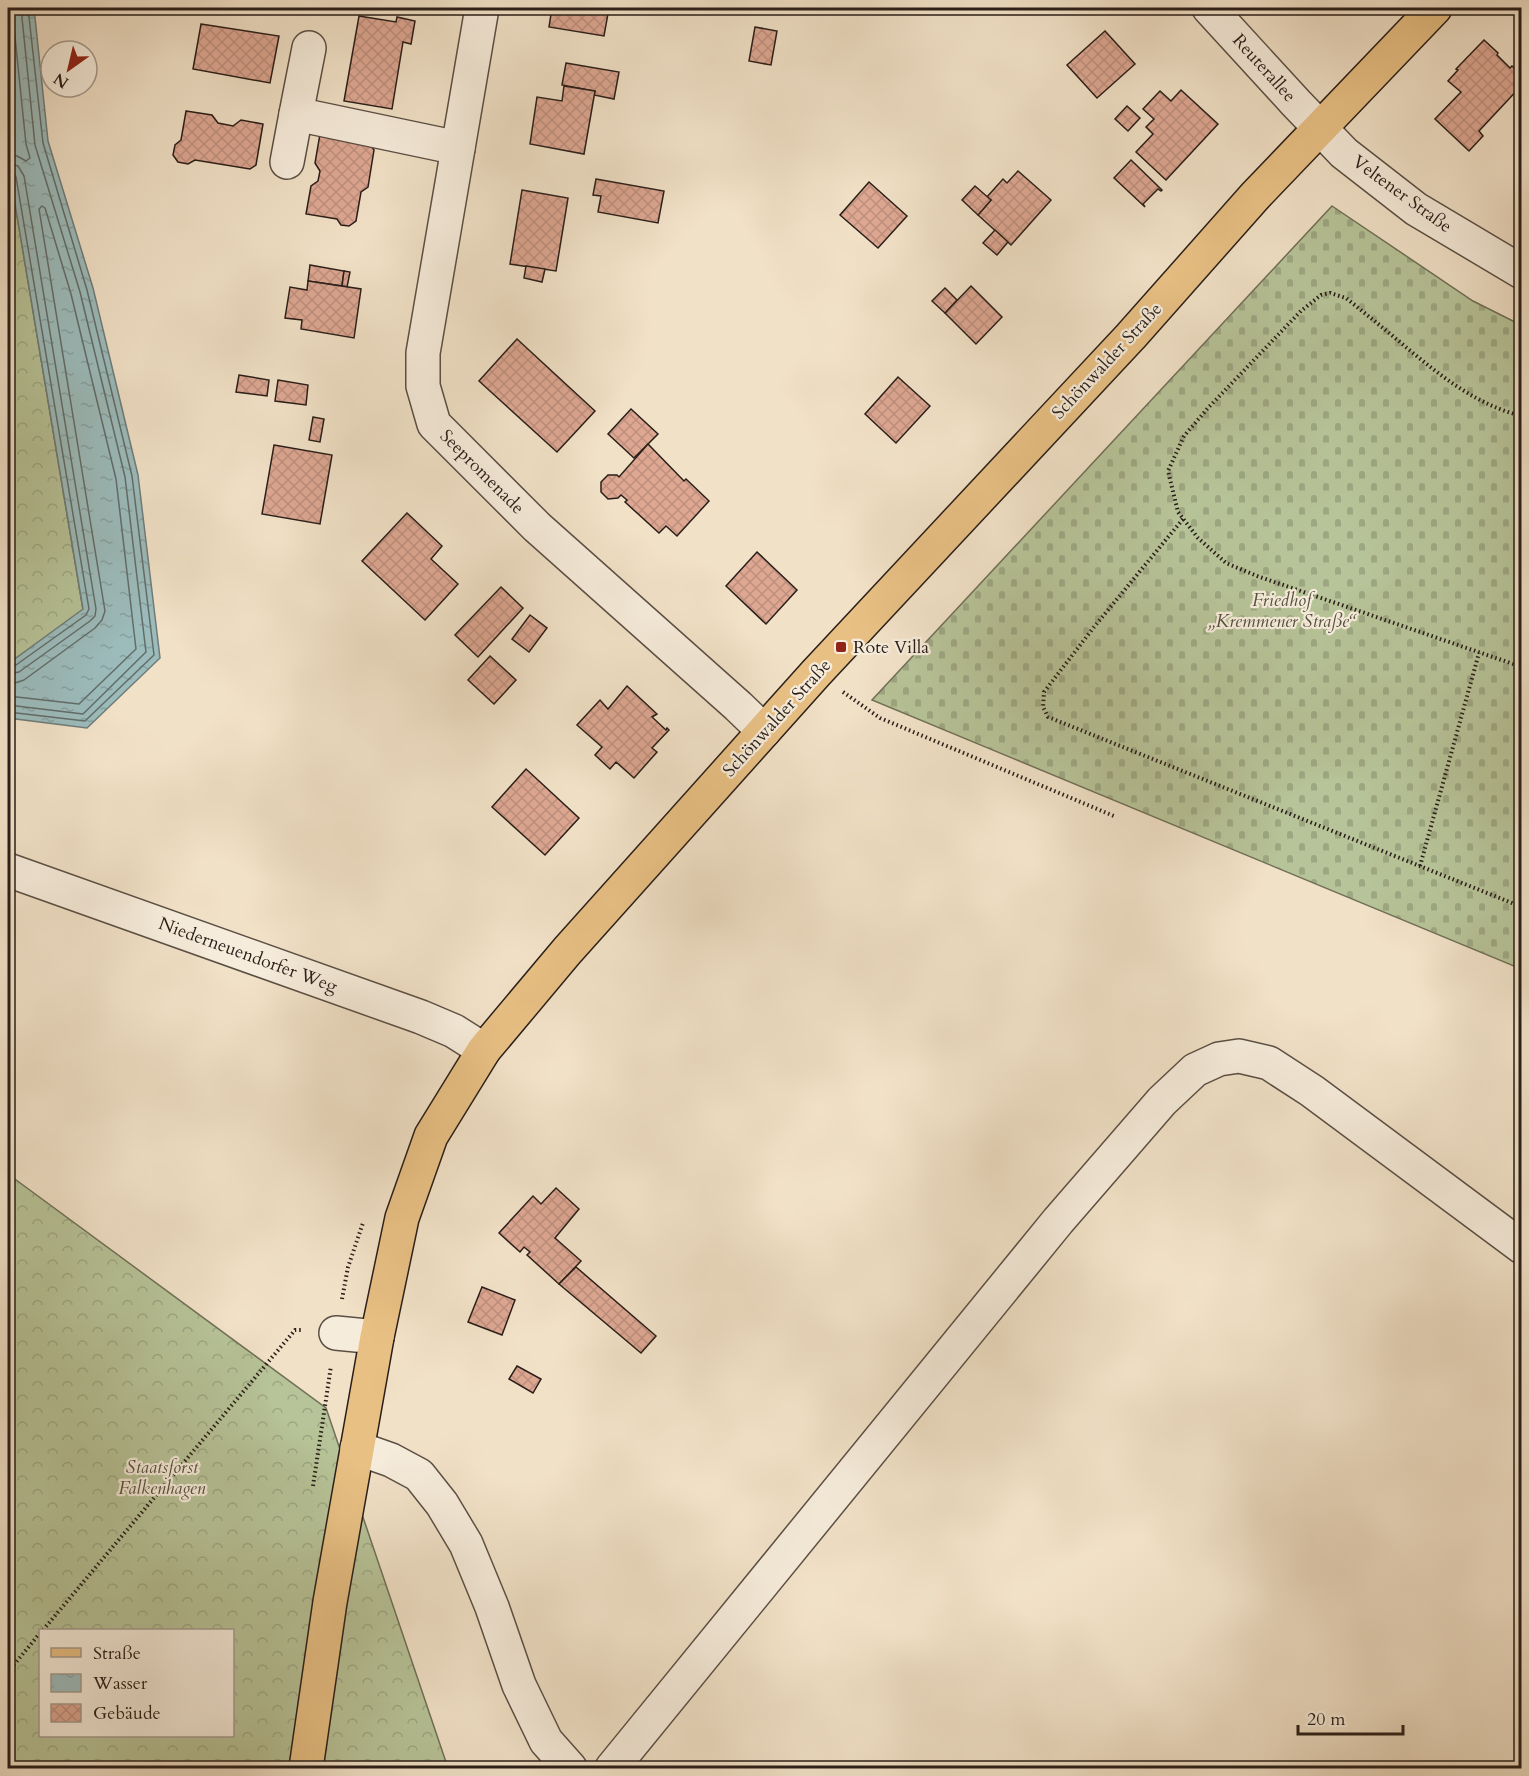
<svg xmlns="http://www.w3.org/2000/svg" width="1529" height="1776" viewBox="0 0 1529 1776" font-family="Cardo,serif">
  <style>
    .forest { fill: url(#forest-crowns); stroke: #707058; stroke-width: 1.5; fill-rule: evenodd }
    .cemetery { fill: url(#cemetery-stones); stroke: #707058; stroke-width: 1.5 }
    .water { fill: url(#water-ripples); stroke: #6e7d7b; stroke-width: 1.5 }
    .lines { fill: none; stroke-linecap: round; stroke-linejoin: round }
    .shore { stroke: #626d6a; stroke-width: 1.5 }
    .building { fill: url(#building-cross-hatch); stroke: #291e19; stroke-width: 1.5 }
    .minor-casing { stroke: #5b4f44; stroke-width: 36 }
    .major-casing { stroke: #291e19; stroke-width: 36 }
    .path { stroke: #291e19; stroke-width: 4; stroke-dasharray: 1.5 3; stroke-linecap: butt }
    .minor { stroke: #f6ecdb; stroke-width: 33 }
    .major { stroke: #e8c084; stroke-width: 33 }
    .poi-dot { fill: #8f2418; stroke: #f6ecdb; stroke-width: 2 }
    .labels { text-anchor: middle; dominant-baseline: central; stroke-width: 4.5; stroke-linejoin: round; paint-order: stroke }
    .street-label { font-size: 18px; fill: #291e19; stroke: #f6ecdb }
    .park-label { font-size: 18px; font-style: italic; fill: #54503f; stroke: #f6ecdb }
    .poi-label { font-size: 18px; fill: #291e19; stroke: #f6ecdb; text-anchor: start }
  </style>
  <defs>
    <pattern id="forest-crowns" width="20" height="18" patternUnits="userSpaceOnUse" patternTransform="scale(1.5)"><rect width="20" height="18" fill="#b7c398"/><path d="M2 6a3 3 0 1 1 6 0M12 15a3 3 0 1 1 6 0" fill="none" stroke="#9da782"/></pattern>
    <pattern id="cemetery-stones" width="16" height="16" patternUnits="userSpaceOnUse" patternTransform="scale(1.5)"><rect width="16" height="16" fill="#b7c398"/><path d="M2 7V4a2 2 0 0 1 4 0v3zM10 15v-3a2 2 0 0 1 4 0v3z" fill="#9da782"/></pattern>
    <pattern id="water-ripples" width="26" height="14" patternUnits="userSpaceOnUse" patternTransform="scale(1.5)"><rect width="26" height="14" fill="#9cbcbc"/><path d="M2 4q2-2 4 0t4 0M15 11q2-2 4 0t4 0" fill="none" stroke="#86a1a1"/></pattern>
    <pattern id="building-cross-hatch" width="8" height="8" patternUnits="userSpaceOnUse" patternTransform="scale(1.5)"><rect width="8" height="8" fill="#dda792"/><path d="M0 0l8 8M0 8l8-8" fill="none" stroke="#be8f7d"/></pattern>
  </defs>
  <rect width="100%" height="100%" fill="#f1e1c7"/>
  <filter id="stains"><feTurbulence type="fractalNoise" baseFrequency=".00333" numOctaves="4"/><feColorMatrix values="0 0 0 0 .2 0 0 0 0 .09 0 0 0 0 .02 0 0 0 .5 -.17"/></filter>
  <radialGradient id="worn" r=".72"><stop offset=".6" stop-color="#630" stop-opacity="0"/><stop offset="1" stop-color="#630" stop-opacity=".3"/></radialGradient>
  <g class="forest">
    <path d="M8,162L83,610L12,661L8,660Z"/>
    <path d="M8,1174L326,1408L448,1768H8ZM40,1630H232V1736H40Z"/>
  </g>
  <path class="cemetery" d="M1332,206L1473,301L1521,325V969L872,700Z"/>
  <path class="water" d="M8,8H34L48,141L93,288L138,475L160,658L87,728L8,718V660L12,661L83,609L8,162Z"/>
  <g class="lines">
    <g class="shore">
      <path d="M8,154L17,156L26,161L30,158L26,144L12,8"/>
      <path d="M8,163L18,166L24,176L96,609L95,616L90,621L19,672L8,674"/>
      <path d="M8,171L13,172L16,177L89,609L86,615L16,665L8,666"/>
      <path d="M8,683H15L24,680L95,628L102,620L105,611L39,209L42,206L45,208L71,294L116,479L136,649L79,704L8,696"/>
      <path d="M8,705L83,714L146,652L125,477L80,292L35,145L21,8"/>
      <path d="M8,712L85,721L154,655L132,476L87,290L43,143L28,8"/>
    </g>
  </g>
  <g class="building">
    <path d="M552,8H609L604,36L549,27Z"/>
    <path d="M359,16L396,22L397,17L415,21L411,44L403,42L392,109L344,101Z"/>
    <path d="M201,24L279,36L270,83L193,69Z"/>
    <path d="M755,27L777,31L771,65L749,61Z"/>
    <path d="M1105,31L1135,64L1097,98L1067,65Z"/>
    <path d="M1484,40L1498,53L1497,55L1510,68L1512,66L1522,75V85L1479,131L1483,136L1469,151L1435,119L1461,92L1448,81L1458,70L1456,69Z"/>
    <path d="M566,63L619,72L614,99L594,95L595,91L562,85Z"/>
    <path d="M564,86L595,91L584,154L530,144L537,97L562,101Z"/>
    <path d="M1181,90L1218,124L1166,180L1136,152L1153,134L1146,127L1154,119L1143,109L1160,91L1171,101Z"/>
    <path d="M1127,106L1140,118L1128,131L1115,119Z"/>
    <path d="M186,111L212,115L218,123L233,126L241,120L263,124L256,165L250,169L195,160L188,164L178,162L173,155L175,145L181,140Z"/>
    <path d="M320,134L369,143L374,150L368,187L361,192L356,221L349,226L341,225L337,219L306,214L311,186L318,181L320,171L315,163Z"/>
    <path d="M1131,160L1162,190L1161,191L1158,189L1143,204L1145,207L1114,178Z"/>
    <path d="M1018,171L1051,200L1011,245L978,215L991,200L987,197L1003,179L1007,183Z"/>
    <path d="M596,179L664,191L658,223L598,212L601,196L593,195Z"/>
    <path d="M869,182L907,216L878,248L840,215Z"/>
    <path d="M975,186L991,200L978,215L962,200Z"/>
    <path d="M522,190L568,198L556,271L510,264Z"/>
    <path d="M995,230L1008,242L997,255L983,243Z"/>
    <path d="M310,265L344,271L342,286L308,281Z"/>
    <path d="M526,266L545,269L542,282L524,278Z"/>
    <path d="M344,271L350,272L347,287L342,286Z"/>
    <path d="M308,281L361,289L354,338L301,329L302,320L285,318L290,287L307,290Z"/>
    <path d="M971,286L1002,317L976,344L945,313Z"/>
    <path d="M945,288L957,300L945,313L932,301Z"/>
    <path d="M517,339L595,411L557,452L479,381Z"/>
    <path d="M239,375L269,380L267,396L236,392Z"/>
    <path d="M898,377L930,406L896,443L865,414Z"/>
    <path d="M278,380L308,385L306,405L275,401Z"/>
    <path d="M631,409L658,434L634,458L608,434Z"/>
    <path d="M313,417L324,419L320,442L309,440Z"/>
    <path d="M648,444L684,481L686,479L709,501L677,536L666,526L659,533L625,502L627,500L621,495L618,498L608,499L601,492V482L608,475H617L619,477Z"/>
    <path d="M274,445L332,455L320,524L262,514Z"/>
    <path d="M407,513L442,546L431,559L458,584L425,620L362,561Z"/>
    <path d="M757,552L797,590L766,624L726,586Z"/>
    <path d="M501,587L523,608L478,657L455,635Z"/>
    <path d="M530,615L547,628L529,652L512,639Z"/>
    <path d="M490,656L516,680L494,704L468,680Z"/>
    <path d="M627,686L657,714L652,717L666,730L667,728L669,730L652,748L657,752L634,778L616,762L610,769L595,755L602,747L577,725L600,700L608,709Z"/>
    <path d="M526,769L579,818L545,855L492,807Z"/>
    <path d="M556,1188L579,1209L555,1238L581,1261L559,1284L527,1255L530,1252L524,1247L520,1252L499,1233L533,1196L541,1204Z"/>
    <path d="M576,1267L656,1336L641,1353L559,1284Z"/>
    <path d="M482,1287L515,1300L502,1335L468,1322Z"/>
    <path d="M517,1366L541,1379L533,1393L509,1379Z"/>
  </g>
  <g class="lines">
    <defs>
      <g id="minor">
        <path d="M482,8L423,353V386L434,424L537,527L738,706L764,731"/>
        <path d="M1209,8L1296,103L1344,153L1416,209L1522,272"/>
        <path d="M296,114L309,48"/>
        <path d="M287,162L296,114L458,148"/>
        <path d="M8,870L421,1017L454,1031L484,1050"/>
        <path d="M336,1333L377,1337"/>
        <path d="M357,1448L391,1460L419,1475L442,1504L466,1544L492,1607L519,1685L546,1741L570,1768"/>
        <path d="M612,1768L1058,1221L1162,1101L1195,1070L1219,1059L1239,1056L1269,1063L1312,1091L1522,1247"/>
      </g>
      <path id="major" d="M306,1768L330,1602L377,1337L402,1218L431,1136L484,1050L567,951L816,673L1131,336L1255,196L1435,8"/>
    </defs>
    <use href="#minor" class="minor-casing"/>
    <use href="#major" class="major-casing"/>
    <g class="path">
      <path d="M1522,416C1477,405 1442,377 1407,348C1387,331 1367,315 1346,298L1330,293L1321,295L1301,311L1208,408L1184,436L1168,471L1178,512L1198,538L1226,563L1257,576L1522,667"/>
      <path d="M1183,519L1094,627L1044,692L1043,707L1048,717L1522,907"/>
      <path d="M843,692L880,718L1114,816"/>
      <path d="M1420,866L1479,653"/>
      <path d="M342,1299L348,1267L363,1223"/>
      <path d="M313,1486L331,1366"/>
      <path d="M43,1630L295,1330H302"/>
      <path d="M8,1672L40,1633"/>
    </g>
    <use href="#minor" class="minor"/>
    <use href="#major" class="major"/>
  </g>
  <rect class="poi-dot" x="835" y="641" width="12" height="12" rx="3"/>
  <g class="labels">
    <g class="street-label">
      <text transform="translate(1264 68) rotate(48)">Reuterallee</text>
      <text transform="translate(1402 194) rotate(36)">Veltener Straße</text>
      <text transform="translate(1107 361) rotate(-47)">Schönwalder Straße</text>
      <text transform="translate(482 472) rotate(45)">Seepromenade</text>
      <text transform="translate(777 718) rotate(-48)">Schönwalder Straße</text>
      <text transform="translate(248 955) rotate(20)">Niederneuendorfer Weg</text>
    </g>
    <g class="park-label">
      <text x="1282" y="600">Friedhof<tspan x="1282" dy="21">„Kremmener Straße“</tspan></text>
      <text x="162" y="1467">Staatsforst<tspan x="162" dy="21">Falkenhagen</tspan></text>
    </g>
    <g class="poi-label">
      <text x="853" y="647">Rote Villa</text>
    </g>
  </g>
  <rect width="1529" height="1776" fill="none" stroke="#f1e1c7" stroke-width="30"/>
  <rect x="9" y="9" width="1511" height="1758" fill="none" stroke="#291e19" stroke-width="3"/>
  <rect x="15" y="15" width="1499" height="1746" fill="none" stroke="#291e19" stroke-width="1.5"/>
  <rect x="39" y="1629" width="195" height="108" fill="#f6ecdb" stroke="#a49a8d" stroke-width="1.5"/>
  <rect x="51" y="1648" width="30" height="9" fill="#e8c084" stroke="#a49a8d" stroke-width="1.5"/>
  <text x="93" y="1659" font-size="18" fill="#291e19">Straße</text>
  <rect x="51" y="1674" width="30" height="18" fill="url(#water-ripples)" stroke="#a49a8d" stroke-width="1.5"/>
  <text x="93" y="1689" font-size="18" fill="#291e19">Wasser</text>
  <rect x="51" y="1704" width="30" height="18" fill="url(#building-cross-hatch)" stroke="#a49a8d" stroke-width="1.5"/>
  <text x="93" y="1719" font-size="18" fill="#291e19">Gebäude</text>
  <g transform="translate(69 69) rotate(214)"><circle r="28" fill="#f6ecdb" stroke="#a49a8d" stroke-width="1.5"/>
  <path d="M0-4.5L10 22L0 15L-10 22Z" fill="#8f2418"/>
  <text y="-9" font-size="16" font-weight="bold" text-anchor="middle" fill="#291e19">N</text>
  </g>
  <path d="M1298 1725v9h105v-9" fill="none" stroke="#291e19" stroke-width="3"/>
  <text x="1307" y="1725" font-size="18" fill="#291e19" stroke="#f6ecdb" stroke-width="4.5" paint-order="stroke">20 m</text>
  <rect width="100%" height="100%" filter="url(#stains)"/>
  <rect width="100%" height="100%" fill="url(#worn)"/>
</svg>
